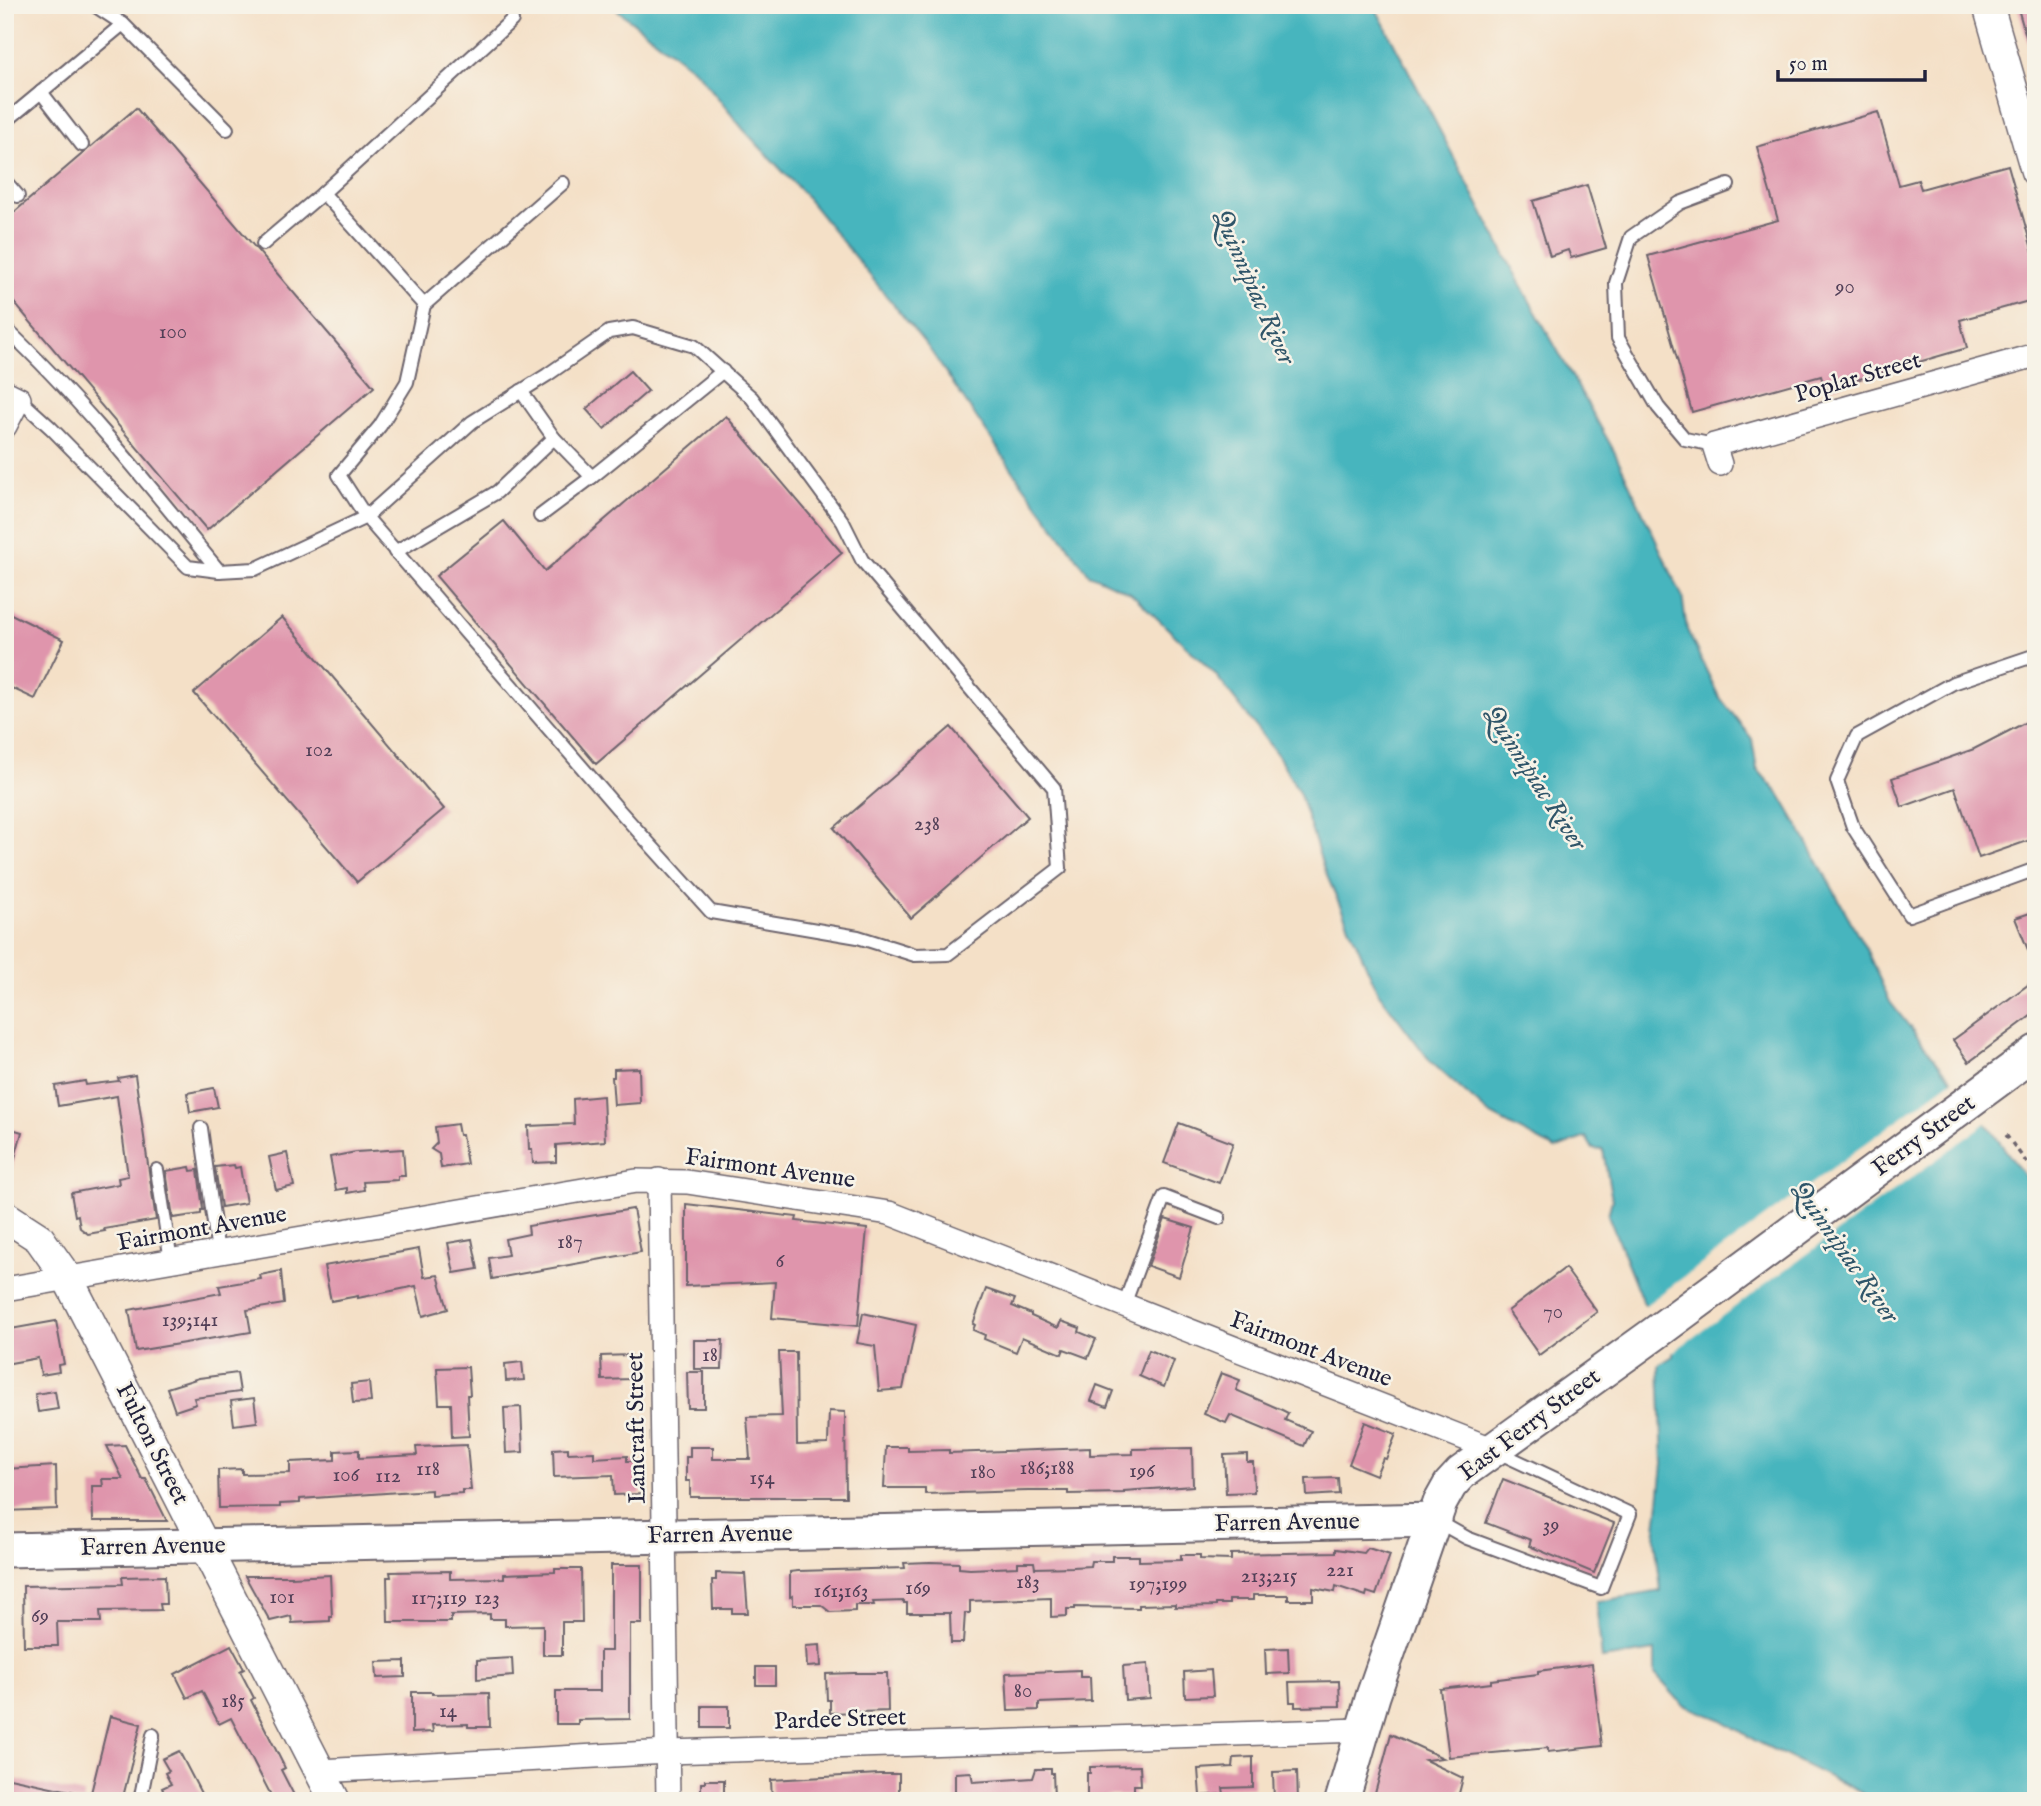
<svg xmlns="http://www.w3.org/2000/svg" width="2041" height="1806" viewBox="0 0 2041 1806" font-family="'IM FELL English',serif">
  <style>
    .water { fill: #46b5be; stroke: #346c7c; stroke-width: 2 }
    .pier { fill: #f4e0c7 }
    .building { fill: #df95ac }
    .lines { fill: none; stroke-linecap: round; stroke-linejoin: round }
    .service-casing { stroke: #6c646c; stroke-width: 16 }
    .minor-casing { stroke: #6c646c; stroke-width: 26 }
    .tertiary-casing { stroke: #6c646c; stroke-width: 33 }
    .secondary-casing { stroke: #6c646c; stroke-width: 37 }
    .path { stroke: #6c646c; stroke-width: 3.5; stroke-dasharray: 5 5; stroke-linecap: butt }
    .service { stroke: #fff; stroke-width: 12 }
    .minor { stroke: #fff; stroke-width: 23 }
    .tertiary { stroke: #fff; stroke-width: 30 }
    .secondary { stroke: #fff; stroke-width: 33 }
    .labels { text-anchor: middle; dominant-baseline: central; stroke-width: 5; stroke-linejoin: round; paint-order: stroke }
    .number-label { font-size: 21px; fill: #513f57 }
    .street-label { font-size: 24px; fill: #22223b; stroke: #f7f3e8 }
    .water-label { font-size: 26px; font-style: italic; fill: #2f5569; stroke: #f7f3e8 }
  </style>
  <rect width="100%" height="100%" fill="#f7f3e8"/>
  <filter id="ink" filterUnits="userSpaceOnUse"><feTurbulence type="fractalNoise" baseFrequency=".0143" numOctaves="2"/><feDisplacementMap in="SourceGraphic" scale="14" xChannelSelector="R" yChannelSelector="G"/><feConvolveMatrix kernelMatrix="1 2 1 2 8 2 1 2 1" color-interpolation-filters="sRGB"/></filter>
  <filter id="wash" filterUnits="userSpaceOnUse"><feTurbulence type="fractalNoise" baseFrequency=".00686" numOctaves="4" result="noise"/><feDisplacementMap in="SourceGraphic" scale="28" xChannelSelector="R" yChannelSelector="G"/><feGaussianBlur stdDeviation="1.57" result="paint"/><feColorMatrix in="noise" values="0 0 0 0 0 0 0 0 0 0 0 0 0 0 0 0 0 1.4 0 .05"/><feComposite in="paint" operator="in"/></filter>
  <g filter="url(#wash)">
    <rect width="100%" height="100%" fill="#f4e0c7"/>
    <path class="water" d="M611,5H1374L1523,289L1614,451L1682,596L1687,630L1718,695L1752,739L1757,769L1780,795L1802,833L1866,949L1890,1002L1985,1122L2036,1192V1801H1878L1756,1741L1722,1720L1683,1705L1655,1674V1651L1602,1659L1596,1602L1661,1591L1655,1538L1663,1464L1659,1365L1673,1356V1344L1642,1300L1608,1215L1612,1200L1603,1150L1593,1149L1586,1137L1555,1149L1489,1114L1431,1062L1378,992L1324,869L1299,792L1279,757L1215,674L1131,593L1089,574L1016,475L928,347L803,193L743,129L698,73Z"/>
    <path class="pier" d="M1955,1078L1989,1121L1669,1355V1345L1643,1307Z"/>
    <g id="blocks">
      <g class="building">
        <path d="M2017,5H2036V54H2031Z"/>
        <path d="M136,108L374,387L207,530L5,292V220Z"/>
        <path d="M1878,112L1899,185L1918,180L1921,189L2008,165L2036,263V299L1960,320L1967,348L1825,389L1821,376L1692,412L1648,256L1778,220L1757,147Z"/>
        <path d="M1587,185L1606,248L1571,258L1568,250L1550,256L1533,201Z"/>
        <path d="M630,371L648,391L604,429L586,409Z"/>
        <path d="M726,416L842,553L596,764L436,576L504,521L545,571Z"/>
        <path d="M5,611L64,640L35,699L5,685Z"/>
        <path d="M282,617L444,809L357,882L194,693Z"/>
        <path d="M2036,717V838L1979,858L1955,788L1902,807L1892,778L1974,749Z"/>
        <path d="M951,727L1028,817L911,918L834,828Z"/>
        <path d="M2036,911V967H2035L2015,918Z"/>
        <path d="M2036,979V1012L1969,1062L1953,1040Z"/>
        <path d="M639,1068L640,1103L614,1105L612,1077H614V1069Z"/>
        <path d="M135,1075L156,1220L104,1229L105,1231L88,1234L80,1228L78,1215L75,1216L71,1193L119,1184L118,1178L128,1176L117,1096L58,1106L55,1086L85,1081L86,1085L119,1081L118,1078Z"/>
        <path d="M214,1088L218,1107L190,1112L187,1093Z"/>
        <path d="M603,1096L605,1141L556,1145V1162L533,1163L532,1150H529L528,1126L574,1124L573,1099Z"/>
        <path d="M1179,1123L1233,1143L1219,1183L1164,1163Z"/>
        <path d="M457,1124L459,1135H462L467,1164L441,1168L439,1154L431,1149L437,1143L435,1127Z"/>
        <path d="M5,1127L22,1132L10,1176H5Z"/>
        <path d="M403,1149L405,1176H398V1180L363,1182L364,1190L347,1193V1188L336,1190L330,1157L356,1152Z"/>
        <path d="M287,1153L294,1186L276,1190L269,1157Z"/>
        <path d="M234,1165L235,1168L240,1167L246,1203L221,1207L215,1167Z"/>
        <path d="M190,1167L191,1171L198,1170L203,1210H201V1214L173,1218L166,1171Z"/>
        <path d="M686,1204L797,1217L796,1221L867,1229L858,1326L772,1318L775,1282L686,1286Z"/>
        <path d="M633,1209L641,1252L492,1279L489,1258L508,1255L505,1239L529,1234L528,1226Z"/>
        <path d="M1165,1219L1194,1228L1179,1277L1148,1266Z"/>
        <path d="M472,1239L478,1269L454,1273L448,1243Z"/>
        <path d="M419,1249L424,1277L438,1275L448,1309L423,1316L416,1286L358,1298V1296L331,1301L324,1266Z"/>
        <path d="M1565,1268L1597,1312L1539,1355L1508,1311Z"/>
        <path d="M281,1271L284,1304L247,1310L251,1332L136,1351L129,1310L221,1293L219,1286L261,1279L260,1275Z"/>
        <path d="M986,1289L1015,1299L1012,1306L1031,1314V1316L1058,1328L1061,1321L1080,1328L1079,1332L1096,1339L1088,1358L1064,1349L1062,1354L1022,1337L1016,1352L984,1339L985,1335L973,1330L975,1325L973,1324Z"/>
        <path d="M863,1313L916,1325L903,1389L879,1391L875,1346L857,1343Z"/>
        <path d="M56,1321L64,1364L58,1365L59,1372L41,1375L38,1358L5,1364V1330Z"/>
        <path d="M694,1340H723L722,1369H694Z"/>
        <path d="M1149,1350L1174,1361L1164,1387L1139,1376Z"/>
        <path d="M779,1352H796L797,1445L828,1444L829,1411L845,1412L846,1497H690V1481H686V1457H690V1447H713V1459H750L747,1417L782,1416Z"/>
        <path d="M631,1355V1379L602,1380L601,1356Z"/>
        <path d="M522,1362L524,1380L506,1381L505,1364Z"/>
        <path d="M468,1367L470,1395H467L469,1436L452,1437L451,1404H439L437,1368Z"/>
        <path d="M687,1372H704V1408H688Z"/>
        <path d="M237,1373L240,1392L194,1398L196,1404L175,1411L167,1388L199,1378Z"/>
        <path d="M1221,1373L1240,1380L1236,1390L1282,1410L1288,1413L1285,1420L1311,1431L1304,1446L1230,1415L1226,1423L1204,1414Z"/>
        <path d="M369,1382L371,1402L353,1403L351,1384Z"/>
        <path d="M1097,1385L1113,1391L1107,1407L1091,1401Z"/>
        <path d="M55,1391L58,1409L38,1412L35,1394Z"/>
        <path d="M254,1398L257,1422L234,1425L231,1401Z"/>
        <path d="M521,1407L523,1452L506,1453L504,1408Z"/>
        <path d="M1365,1422L1396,1434L1386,1459L1383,1458L1376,1475L1349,1464Z"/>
        <path d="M125,1445L142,1479H146L167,1521H93L92,1486H103L102,1479H123L107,1446Z"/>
        <path d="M467,1445L471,1490H462V1493L431,1495V1490L400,1492L300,1499V1503L280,1504V1507L219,1508L218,1470L242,1469V1474L290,1473V1462L335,1460V1451L359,1450V1458L417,1455L416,1447Z"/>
        <path d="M886,1447H908V1451L949,1450V1453L1090,1448V1455L1133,1454V1449L1192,1448L1193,1486L1124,1491V1493L1068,1494V1491H1028L925,1494V1488H884Z"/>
        <path d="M568,1448V1453L594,1452V1458L627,1456V1461H640L641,1494L614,1495L613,1475L554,1477L553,1449Z"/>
        <path d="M1247,1454V1462H1253L1254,1492L1226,1493L1224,1455Z"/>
        <path d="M56,1466L57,1509L5,1511V1469Z"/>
        <path d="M1338,1478L1339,1494L1307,1496L1306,1479Z"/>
        <path d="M1503,1479L1614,1523L1594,1573L1529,1546L1531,1540L1486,1523Z"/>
        <path d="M1368,1548L1390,1555L1376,1595L1367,1592L1366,1596L1336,1586L1335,1592L1313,1588V1600H1288V1595H1253V1600H1229V1604H1216V1606L1175,1607V1604L1139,1605V1608L1075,1607V1609H1067V1616L1051,1617V1598L970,1601V1613H965L963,1643H951L950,1613H907V1603H904V1601L873,1602L874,1605H855V1611L830,1612L821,1605H793V1596L790,1597V1572L798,1571L905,1568L904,1563L930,1562L959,1563V1568L970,1569L1018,1567V1562H1034L1035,1568L1073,1567L1090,1566L1091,1561H1112V1556H1139V1561L1181,1560V1555H1200V1559L1231,1560V1554L1336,1552V1549L1364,1553Z"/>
        <path d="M611,1565H642V1624H630V1719L578,1720V1724H556V1691H600V1651H611Z"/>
        <path d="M555,1569H581L582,1622H562V1655H543V1625L505,1626V1619H490V1614L451,1615V1622H388L387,1577H391L390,1572L450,1571V1579L504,1578V1574L555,1572Z"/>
        <path d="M716,1573L745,1574L748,1613H732V1609H713L712,1580H716Z"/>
        <path d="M330,1575L332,1617H330V1621L292,1623L291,1616L270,1621L245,1576H292V1577Z"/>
        <path d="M165,1576L166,1604H160L161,1610L100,1611L101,1622H57L58,1646H24L23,1586L123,1584L122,1577Z"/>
        <path d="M231,1645L244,1669L240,1671L254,1698L251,1700L285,1768L281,1770L297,1801H274L231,1718L219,1724L202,1691L187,1698L175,1674Z"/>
        <path d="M820,1645L821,1666L807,1667L806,1646Z"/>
        <path d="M1288,1648L1289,1673L1266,1674L1265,1649Z"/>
        <path d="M512,1658L513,1676L477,1679V1660Z"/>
        <path d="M405,1661V1677L377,1678L376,1662Z"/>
        <path d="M1148,1664L1150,1698L1125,1700L1123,1666Z"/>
        <path d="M1592,1664L1602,1746L1548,1752V1748L1449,1757L1440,1689L1491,1683V1680L1538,1674V1671Z"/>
        <rect x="756" y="1667" width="19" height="18"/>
        <path d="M1080,1670V1677H1090L1091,1701L1039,1703V1710L1008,1711L1006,1673Z"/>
        <path d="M1211,1670L1213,1696L1185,1697L1184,1672Z"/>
        <path d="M854,1673H887L888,1711L830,1713V1700H827L826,1674Z"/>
        <path d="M1339,1681L1340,1706L1295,1707V1702H1290L1289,1682Z"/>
        <path d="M412,1692H432V1694L489,1693L490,1727H468V1724L432,1725L433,1732L412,1733Z"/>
        <rect x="702" y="1706" width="27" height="22"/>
        <path d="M110,1716L141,1724L130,1769L122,1801H89Z"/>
        <path d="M1391,1734L1443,1758L1425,1760L1463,1778L1457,1801H1373Z"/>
        <path d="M179,1751L205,1801H168L162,1788L171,1784L165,1773L169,1771L162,1759Z"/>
        <path d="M1253,1757V1787L1223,1788L1224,1794L1200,1796L1198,1769L1233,1767L1234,1758Z"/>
        <path d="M1140,1766L1141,1785H1134V1796H1108L1105,1797V1801H1092L1091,1797H1087V1773H1090V1767Z"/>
        <path d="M1036,1769H1051V1773H1053L1054,1798L1016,1799V1801H955V1773L971,1772L973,1782L1033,1778Z"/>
        <path d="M1297,1771L1298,1801H1274L1273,1772Z"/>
        <path d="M879,1774H899V1801H772L771,1780Z"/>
        <path d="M5,1777L84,1794V1801H5Z"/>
        <path d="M705,1780H724V1801H701V1783H705Z"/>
      </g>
    </g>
  </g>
  <g filter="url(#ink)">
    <use href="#blocks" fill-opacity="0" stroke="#6c646c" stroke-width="2"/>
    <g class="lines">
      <defs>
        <g id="service">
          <path d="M94,5L123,24"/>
          <path d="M41,92L82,145"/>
          <path d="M5,122L123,24L227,129"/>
          <path d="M5,181L18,196"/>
          <path d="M263,244L323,193"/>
          <path d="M424,305L323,193L512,20"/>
          <path d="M5,328C84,402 151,488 219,571"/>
          <path d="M521,391L554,438L592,477L723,371"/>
          <path d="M19,399L51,428L188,567L219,571L255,569L366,517L472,422L547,375L609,332L633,328L694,346L752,398L843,522L862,560L1054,788L1060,868L948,954L915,955L858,937L711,912L618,809L366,517L339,475L380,426L407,382L424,305L563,183"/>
          <path d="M1714,445L1685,439L1658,407L1618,338L1616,283L1631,237L1680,203L1728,185"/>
          <path d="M540,516L592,477"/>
          <path d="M395,552L497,492L554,438"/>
          <path d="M2036,655L1953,683L1857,736L1837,781L1853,827L1909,915L2036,869"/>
          <path d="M201,1128L218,1253"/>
          <path d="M157,1170L171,1261"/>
          <path d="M1124,1305L1164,1197L1219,1218"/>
          <path d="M1435,1520L1467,1538L1601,1588L1630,1514L1498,1452"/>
          <path d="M140,1801L153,1735"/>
        </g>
        <g id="minor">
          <path d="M5,392L19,399L5,426"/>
          <path d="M1720,464L1714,445L2036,355"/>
          <path d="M659,1180L668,1801"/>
          <path d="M5,1289L636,1181L687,1182L889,1213L1492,1449"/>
          <path d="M320,1771L668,1752L1361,1730"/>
        </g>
        <g id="tertiary">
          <path d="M1988,5L2036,171"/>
          <path d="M5,1216L39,1238L68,1279L335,1801"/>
        </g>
        <g id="secondary">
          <path d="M5,1550L1435,1520"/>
          <path d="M1342,1801L1373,1696L1440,1503L1450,1485L1461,1473L1654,1334L2036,1052"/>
        </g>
      </defs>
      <use href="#service" class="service-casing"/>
      <use href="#minor" class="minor-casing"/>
      <use href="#tertiary" class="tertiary-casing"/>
      <use href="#secondary" class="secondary-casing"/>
      <path class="path" d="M2006,1135L2036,1175"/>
      <use href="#service" class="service"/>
      <use href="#minor" class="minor"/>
      <use href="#tertiary" class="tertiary"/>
      <use href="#secondary" class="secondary"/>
    </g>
  </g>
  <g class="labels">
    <g class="number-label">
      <text x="1845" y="287">90</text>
      <text x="173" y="332">100</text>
      <text x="319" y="750">102</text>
      <text x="927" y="824">238</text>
      <text x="570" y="1242">187</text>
      <text x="780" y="1261">6</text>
      <text x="1553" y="1312">70</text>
      <text x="190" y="1320">139;141</text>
      <text x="710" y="1355">18</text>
      <text x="1047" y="1468">186;188</text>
      <text x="428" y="1469">118</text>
      <text x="1142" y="1471">196</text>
      <text x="983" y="1472">180</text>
      <text x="346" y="1475">106</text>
      <text x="388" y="1476">112</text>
      <text x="762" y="1478">154</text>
      <text x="1551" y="1525">39</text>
      <text x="1340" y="1570">221</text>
      <text x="1269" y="1576">213;215</text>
      <text x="1028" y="1582">183</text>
      <text x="1158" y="1584">197;199</text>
      <text x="918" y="1588">169</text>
      <text x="841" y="1591">161;163</text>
      <text x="282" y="1597">101</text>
      <text x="439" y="1598">117;119</text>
      <text x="487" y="1598">123</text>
      <text x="40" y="1616">69</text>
      <text x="1023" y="1691">80</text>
      <text x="233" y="1701">185</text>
      <text x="448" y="1711">14</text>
    </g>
    <g class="street-label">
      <text transform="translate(1858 378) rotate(-16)">Poplar Street</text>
      <text transform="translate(1924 1136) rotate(-36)">Ferry Street</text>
      <text transform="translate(770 1169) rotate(8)">Fairmont Avenue</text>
      <text transform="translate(202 1229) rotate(-10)">Fairmont Avenue</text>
      <text transform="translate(1311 1350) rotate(21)">Fairmont Avenue</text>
      <text transform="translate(1530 1425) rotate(-37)">East Ferry Street</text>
      <text transform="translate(637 1428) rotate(-91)">Lancraft Street</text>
      <text transform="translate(152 1444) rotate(63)">Fulton Street</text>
      <text transform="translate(1287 1523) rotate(-1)">Farren Avenue</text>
      <text transform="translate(720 1535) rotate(-1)">Farren Avenue</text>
      <text transform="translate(153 1547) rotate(-1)">Farren Avenue</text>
      <text transform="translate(840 1720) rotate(-2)">Pardee Street</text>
    </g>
    <g class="water-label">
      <text transform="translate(1254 287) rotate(66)">Quinnipiac River</text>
      <text transform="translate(1535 778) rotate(57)">Quinnipiac River</text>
      <text transform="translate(1845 1252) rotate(55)">Quinnipiac River</text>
    </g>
  </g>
  <rect width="2041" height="1806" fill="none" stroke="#f7f3e8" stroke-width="28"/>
  <path d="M1778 70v10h147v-10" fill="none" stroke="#22223b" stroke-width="3.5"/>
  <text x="1789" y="70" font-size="21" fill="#22223b" stroke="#f7f3e8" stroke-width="5" paint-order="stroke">50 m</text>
</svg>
